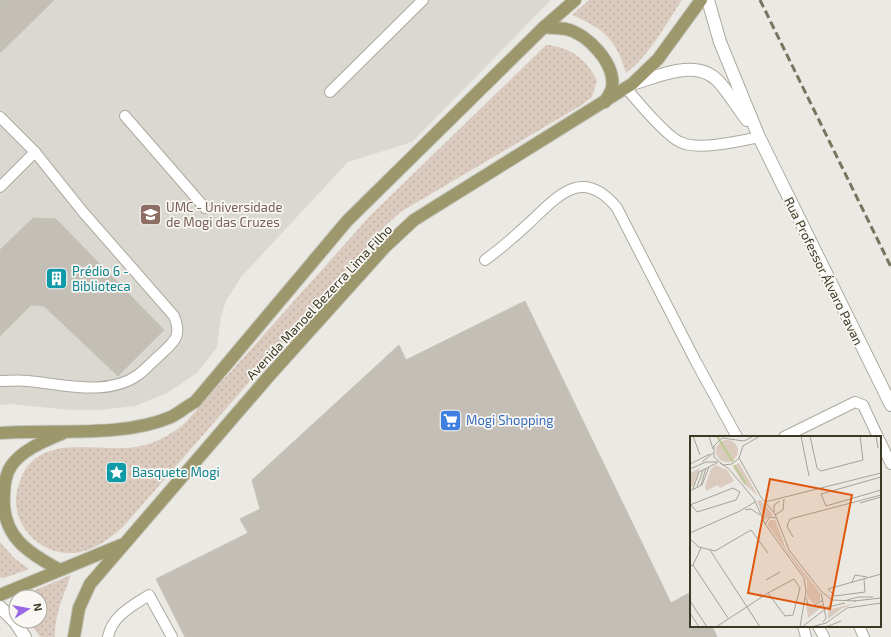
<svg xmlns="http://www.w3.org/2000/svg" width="891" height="637" viewBox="0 0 891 637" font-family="'Exo 2',sans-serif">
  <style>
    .built { fill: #dbd8d1 }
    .grass { fill: url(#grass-dots) }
    .building { fill: #c3bfb6; stroke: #c4c1b6 }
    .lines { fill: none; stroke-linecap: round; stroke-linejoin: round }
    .service-casing { stroke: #acaa9e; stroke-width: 12 }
    .minor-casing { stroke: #acaa9e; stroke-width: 14 }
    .secondary-casing { stroke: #adaa9a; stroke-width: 14 }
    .primary-casing { stroke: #c4c4bd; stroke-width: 14 }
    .service { stroke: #fff; stroke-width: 10 }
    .minor { stroke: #fff; stroke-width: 12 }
    .secondary { stroke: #fff; stroke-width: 12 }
    .primary { stroke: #9d986c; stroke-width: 12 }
    .rail { stroke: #77745f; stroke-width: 3; stroke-dasharray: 8 4; stroke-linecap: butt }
    .labels { text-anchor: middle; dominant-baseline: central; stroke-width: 3.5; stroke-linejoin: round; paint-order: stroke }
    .education-label { font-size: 13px; fill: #785e54; stroke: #f8f7f3; text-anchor: start }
    .culture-label { font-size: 13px; fill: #0d838f; stroke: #f8f7f3; text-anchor: start }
    .street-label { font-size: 13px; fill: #3b3924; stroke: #f8f7f3 }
    .shop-label { font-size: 13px; fill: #366cbe; stroke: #f8f7f3; text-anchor: start }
    .inset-river { fill: none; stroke: #b9cb90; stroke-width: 2 }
    .inset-road { fill: none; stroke: #a5a397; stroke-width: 1 }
    .view { fill: #df570d; fill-opacity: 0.15; stroke: #df570d; stroke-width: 2 }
    .inset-edge { fill: none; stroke: #3b3924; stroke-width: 2 }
  </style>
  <defs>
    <pattern id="grass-dots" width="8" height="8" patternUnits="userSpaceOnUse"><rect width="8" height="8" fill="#dbcabe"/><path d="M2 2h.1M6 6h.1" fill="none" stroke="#bdaea3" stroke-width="1.8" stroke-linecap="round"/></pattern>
  </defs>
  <rect width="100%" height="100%" fill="#ebe9e3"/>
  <path class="built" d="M0,0H551L412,142L348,162L241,277L226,301L221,316L217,347L197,373L167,393L135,406L98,410H71L11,404L0,405Z"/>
  <g class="grass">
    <path d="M589,0H682C665,25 650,55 626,73C616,39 604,29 572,15Z"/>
    <path d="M546,45C569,46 588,60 597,81L592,97L580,106L402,211L386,225L123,527C109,539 92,552 73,553C38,555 8,522 18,487C20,480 24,469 30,463C59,435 106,454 141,446C158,442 170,435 184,424L370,216Z"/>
    <path d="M0,542L14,558L29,569L4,578L0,577Z"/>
    <path d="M71,575C64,594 54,616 55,637H40L29,621H40V597H19Z"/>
  </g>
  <g class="building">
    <path d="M0,0H54L0,53Z"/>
    <path d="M33,218L56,219L164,330L118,376L44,306L31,305L0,336V250Z"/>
    <path d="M525,301L671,603L691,592V626H712L717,637H185L156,579L248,533L240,519L260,509L252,480L399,345L406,360Z"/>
  </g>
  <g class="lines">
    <defs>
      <g id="service">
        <path d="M626,88C637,101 666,136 680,142C697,151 740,141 759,137"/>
        <path d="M330,92L423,0"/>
        <path d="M125,116L205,208"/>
        <path d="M0,117L35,152L83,212L174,316C182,336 175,341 161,354C153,361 146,369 138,375C107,397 62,384 28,381C18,380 9,381 0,381"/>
        <path d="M0,187L35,152"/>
        <path d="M485,260C500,249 514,237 528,224C557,197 582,165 617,208L695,360L737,437"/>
        <path d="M784,437L855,402L863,405L878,437"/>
        <path d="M880,441L891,464"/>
        <path d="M803,626L806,637"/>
        <path d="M818,626L824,637"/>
        <path d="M859,626L864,637"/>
        <path d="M108,637C112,616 132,606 149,595L172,637"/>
      </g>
      <g id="minor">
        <path d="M708,0L720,42L759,137L891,405"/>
        <path d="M632,84C657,77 695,58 717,80C728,91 737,107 747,120"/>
      </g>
      <path id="secondary" d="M0,607L15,622L25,637"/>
      <g id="primary">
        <path d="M544,27C551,28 559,28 566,29C588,34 616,64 612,88C611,92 607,98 605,102"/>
        <path d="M0,433C53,429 122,438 171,417C179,413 187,406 195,402L347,221L544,27L575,0"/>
        <path d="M60,570C28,553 1,536 4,495C4,485 6,474 11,466C23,449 45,441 63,433"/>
        <path d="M0,595L121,545"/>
        <path d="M74,637L79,608L90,584L269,376L385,247L414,220L632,84L658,59L701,0"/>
      </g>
    </defs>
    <use href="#service" class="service-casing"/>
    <use href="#minor" class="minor-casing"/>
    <use href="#secondary" class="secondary-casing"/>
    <use href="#primary" class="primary-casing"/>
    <use href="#service" class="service"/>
    <use href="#minor" class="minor"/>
    <use href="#secondary" class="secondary"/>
    <use href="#primary" class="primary"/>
    <path class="rail" d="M760,0L891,267"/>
  </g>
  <defs>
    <symbol id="university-square" viewBox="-11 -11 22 22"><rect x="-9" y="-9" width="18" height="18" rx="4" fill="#8d6e63" stroke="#f8f7f3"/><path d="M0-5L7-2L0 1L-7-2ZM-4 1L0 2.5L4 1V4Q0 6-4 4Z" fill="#fff"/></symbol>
    <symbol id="building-square" viewBox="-11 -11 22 22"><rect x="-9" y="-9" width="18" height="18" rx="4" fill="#0f9aa8" stroke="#f8f7f3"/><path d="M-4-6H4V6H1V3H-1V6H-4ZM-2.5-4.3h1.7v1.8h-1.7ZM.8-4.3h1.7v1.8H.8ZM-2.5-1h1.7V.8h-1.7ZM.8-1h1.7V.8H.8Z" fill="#fff"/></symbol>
    <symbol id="supermarket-square" viewBox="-11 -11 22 22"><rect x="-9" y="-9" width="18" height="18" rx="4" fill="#3f7fe0" stroke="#f8f7f3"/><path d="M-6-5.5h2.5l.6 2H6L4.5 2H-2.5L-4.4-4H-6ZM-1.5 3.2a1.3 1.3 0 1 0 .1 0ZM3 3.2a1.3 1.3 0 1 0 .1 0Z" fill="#fff"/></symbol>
    <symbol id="sight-square" viewBox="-11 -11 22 22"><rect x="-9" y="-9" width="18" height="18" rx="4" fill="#0f9aa8" stroke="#f8f7f3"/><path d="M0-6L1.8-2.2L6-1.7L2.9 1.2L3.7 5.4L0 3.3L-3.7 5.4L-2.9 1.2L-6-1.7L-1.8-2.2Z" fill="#fff"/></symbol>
  </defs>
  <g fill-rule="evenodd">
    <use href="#university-square" x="138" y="202" width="25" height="25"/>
    <use href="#building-square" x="44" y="266" width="25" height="25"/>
    <use href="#supermarket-square" x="438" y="408" width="25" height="25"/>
    <use href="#sight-square" x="104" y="460" width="25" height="25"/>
  </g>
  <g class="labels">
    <g class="education-label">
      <text x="166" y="207">UMC - Universidade<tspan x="166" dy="15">de Mogi das Cruzes</tspan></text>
    </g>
    <g class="culture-label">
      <text x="72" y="271">Prédio 6 -<tspan x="72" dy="15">Biblioteca</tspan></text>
      <text x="132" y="472">Basquete Mogi</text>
    </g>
    <g class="street-label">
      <text transform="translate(824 271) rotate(64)">Rua Professor Álvaro Pavan</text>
      <text transform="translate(319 302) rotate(-47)">Avenida Manoel Bezerra Lima Filho</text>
    </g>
    <g class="shop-label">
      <text x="466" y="420">Mogi Shopping</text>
    </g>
  </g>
  <g transform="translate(690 436)">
    <rect width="191" height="191" fill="#ebe9e3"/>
    <path d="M26 15a11 11 0 1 1 22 0a11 11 0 1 1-22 0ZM49,27L68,60L53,47L43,31ZM26,29L37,34L44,45L30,52L28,49L16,55L15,50L21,33ZM10,32L4,49L0,52V37ZM71,64L83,79L74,84L67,65ZM80,84H85L96,113L130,157V164L124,168L117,161V144L77,88ZM165,167L151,173L138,183V174ZM116,168L125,171L132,168V171L118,182Z" fill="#dbcabe"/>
    <path class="inset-river" d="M27,0L43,26M44,29L56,48"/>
    <path class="inset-road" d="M3,0L10,19M19,0L23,13M64,0L54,5L32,2L24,10V21L33,29L42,28L49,22L53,10L70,0M111,0L119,40M120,0L127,32L131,35L173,24L170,0M186,0L188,12M49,22L71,61L85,78L99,114L131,155L142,164L166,165M12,26L23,17M30,27L39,33L64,63L75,88L114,142L116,155L110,191M0,28L20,18M0,33L16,26H28M191,41L131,58L136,70L191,54M11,49L16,32M7,51L13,34M3,53L9,36L19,31M0,55L12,49L19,31L27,27M75,66L191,37M170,67L191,61M0,69L43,52L50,56L46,64L7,76L1,69M55,74L61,73L70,79M84,76V69L90,65M85,79L93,74L94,63M75,88L80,81L86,82M0,97L50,75L65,66M103,101L97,90L100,83L191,59M0,103L9,111L25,115L61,94L78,117M20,114L70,191M3,129L11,112M0,130L3,129L38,182M174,143L175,156L145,160L138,153L191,138M76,144L90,136M162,146L165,139L177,141M131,157L136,182L133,186M116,162L118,168L123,170L133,164M157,164L168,161H183M0,165L17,191M164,165L191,162M0,177L9,191M26,191L78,157L104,143L110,152L103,179L95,180L78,157M112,191L138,171L155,167M121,191L136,187L157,172L191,167M136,191L151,185"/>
    <path class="view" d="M80,43L162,59L140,173L58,157Z"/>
    <rect width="191" height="191" class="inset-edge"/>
  </g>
  <g transform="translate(28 609) rotate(79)"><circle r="19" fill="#f8f7f3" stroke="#acaba0"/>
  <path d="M0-3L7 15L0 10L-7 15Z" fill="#9a67e5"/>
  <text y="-6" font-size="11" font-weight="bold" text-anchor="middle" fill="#3b3924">N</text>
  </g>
</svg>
